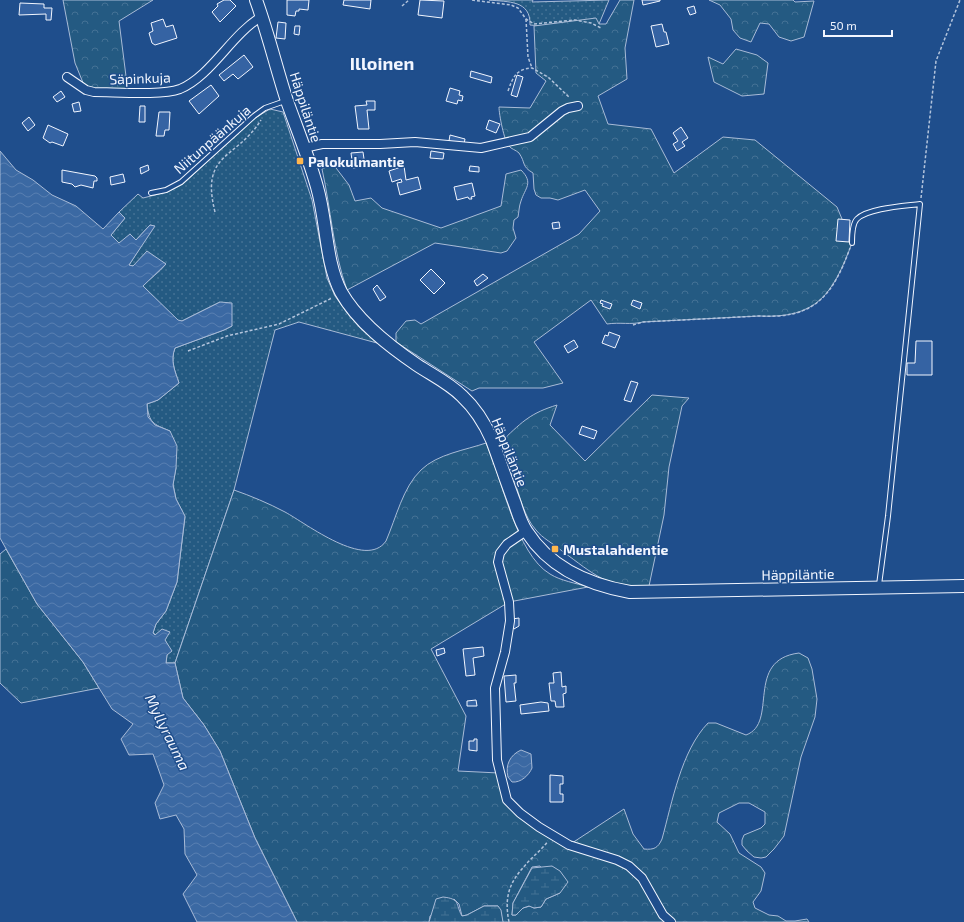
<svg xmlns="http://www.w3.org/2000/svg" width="964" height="922" viewBox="0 0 964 922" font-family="'Exo 2',sans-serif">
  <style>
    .grass { fill: url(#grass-dots); stroke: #a8bbd7 }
    .forest { fill: url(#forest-crowns); stroke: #a8bbd7; fill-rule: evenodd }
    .wetland { fill: url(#wetland-marsh); stroke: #a8bbd7 }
    .water { fill: url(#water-waves); stroke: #a8bbd7 }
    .building { fill: #3563a3; stroke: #f2f6ff }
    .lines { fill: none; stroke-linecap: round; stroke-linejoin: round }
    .lane-casing { stroke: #f2f6ff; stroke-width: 6 }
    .street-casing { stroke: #f2f6ff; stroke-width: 10 }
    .secondary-casing { stroke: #f2f6ff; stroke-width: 14 }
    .path { stroke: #b3c4dc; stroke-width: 1.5; stroke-dasharray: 3 2; stroke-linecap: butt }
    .lane { stroke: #1f4e8c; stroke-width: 4 }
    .street { stroke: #1f4e8c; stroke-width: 8 }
    .secondary { stroke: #1f4e8c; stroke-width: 12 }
    .poi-dot { fill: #ffb74d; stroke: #1f4e8c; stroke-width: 1.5 }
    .labels { text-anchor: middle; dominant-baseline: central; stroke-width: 3; stroke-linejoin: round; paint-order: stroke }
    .street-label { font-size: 14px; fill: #f2f6ff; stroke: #1f4e8c }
    .poi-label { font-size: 14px; font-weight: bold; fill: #f2f6ff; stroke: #1f4e8c; text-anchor: start }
    .water-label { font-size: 15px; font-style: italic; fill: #f2f6ff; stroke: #1f4e8c }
    .district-label { font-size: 18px; font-weight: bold; fill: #f2f6ff; stroke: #1f4e8c }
  </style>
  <defs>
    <pattern id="grass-dots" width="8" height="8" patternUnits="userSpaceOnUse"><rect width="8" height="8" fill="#245a82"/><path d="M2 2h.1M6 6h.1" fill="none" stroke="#447295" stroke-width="1.8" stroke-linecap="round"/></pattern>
    <pattern id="forest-crowns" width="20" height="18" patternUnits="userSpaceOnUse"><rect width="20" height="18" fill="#245a82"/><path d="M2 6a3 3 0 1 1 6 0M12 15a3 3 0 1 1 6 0" fill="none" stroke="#447295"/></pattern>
    <pattern id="wetland-marsh" width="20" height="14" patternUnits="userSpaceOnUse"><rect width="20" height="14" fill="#245a82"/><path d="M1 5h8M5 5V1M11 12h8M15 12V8" fill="none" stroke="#447295"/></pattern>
    <pattern id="water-waves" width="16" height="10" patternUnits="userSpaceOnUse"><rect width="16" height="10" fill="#3b69a3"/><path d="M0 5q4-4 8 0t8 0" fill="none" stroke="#587fb1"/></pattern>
  </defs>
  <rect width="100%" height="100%" fill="#1f4e8c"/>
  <g class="grass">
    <path d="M489,0H533L532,2L609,0L599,24L574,21L543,26L530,25C531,0 508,2 489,0Z"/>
    <path d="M270,109L283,112L312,200L327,278L335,296L347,313L361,329L377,343L299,322L275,330L234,490L175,663H166L168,646L165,640L153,633L156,624L166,611L177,582L185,517L176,499L173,484L176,468L170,431C153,424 149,423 147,404L158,400L179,383C175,371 170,361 175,348L224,330L232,326L220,302L182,321H178L143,286C150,278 159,273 166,264L155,258L132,266L129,265L154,226L150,225L136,240L119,243L111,235L125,218L119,212L138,194L143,198L167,192L183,184L255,118Z"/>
  </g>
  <g class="forest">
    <path d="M63,0H153L119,21L128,92L86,90L75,63Z"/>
    <path d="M620,0H634L625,48L627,79L598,96L608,124L651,129L674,173L723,137L755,140L782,162L837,207L852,243C833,294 817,319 759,316L643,322C631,325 620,322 607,324L591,300L534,342L563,383L543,388H479L472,391L396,342V333L406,321L415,320L421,324L579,234L600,211L585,190L558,200L550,198H541L536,195L534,189L533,173C521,166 526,163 519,153C516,150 511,149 509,146C504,141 499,114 499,107L530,108L546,81L536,73L534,26L596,18L599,24H606Z"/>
    <path d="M709,0H793L795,2L814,1L804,37L791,41L779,37L769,24L760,23L751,42L740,38L733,30L731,19L720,5Z"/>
    <path d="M736,49L757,55L768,63L764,94L742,96L714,82L708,57L723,64Z"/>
    <path d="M333,164L349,185L355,201L371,198L382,208L441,228L501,206L506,174L521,170C534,183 525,188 521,201C519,206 519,212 518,217L514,220L513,228L516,238L507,251L501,253L435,243L347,290C333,251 331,209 322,169Z"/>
    <path d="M652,395L689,398L682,406L669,467L664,515L649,586C607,589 594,574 562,551C554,544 542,538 536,530C524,517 520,496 514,480C510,467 503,453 504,439C523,421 531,413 557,405L550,425L585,461Z"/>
    <path d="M486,443C502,478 516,554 550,574C561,581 576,583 588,587L509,602L431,649L466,716L458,771L499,773L507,800L569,845L624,809L633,834L644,849C654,850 658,848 662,839C672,803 681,751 708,723H716L746,735C779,723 744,660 799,653L808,658L812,669L817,699L815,717L801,757L784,836L774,849L766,857L761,858L754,857L747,851L742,845V840L744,835L761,828L765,824V812L749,803H739L719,813L717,822L730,834L739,853L761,867L765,873L761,891L753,902L755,908L769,915L778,916L786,921H795L807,919L809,922H503L498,906H484L467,915L462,916L459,904L454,899L430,916L429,922H297L255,838L220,751L204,725L183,698L175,663L234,490C251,496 268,503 285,512C307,524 366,570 386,541C396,518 403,487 421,470C437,454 466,450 486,443ZM540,866L560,893L546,899L541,907L534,908L530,906L523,908L516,915H512L513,903L532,867Z"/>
    <path d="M6,549L37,604L83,662L99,688L21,703L0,683V554Z"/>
  </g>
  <g class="wetland">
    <path d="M552,866L560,871L568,882L560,893L546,899L541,907L534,908L529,906L523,908L516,915H512L513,903L532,868Z"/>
    <path d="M443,897C461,899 455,904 462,916L467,915L484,906H498L501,910L503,922H429L436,899Z"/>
  </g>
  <g class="water">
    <path d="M0,151L16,170L33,180L52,195L76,206L103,229L119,212L125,218L111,235L119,243L130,234L136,240L150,225L155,226L129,265L133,266L147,251L166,264L143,286L178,320L182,321L220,302L232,303V326L224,330L175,348C170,361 175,371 179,383L158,400L147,404L148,417L155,425L170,431L177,446L176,468L173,485L176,499L185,516L177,582L166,611L156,624L153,633L155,635L162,629L170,632L165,640L172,651L167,655L166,663H175L183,698L204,725L220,751L255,838L297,922H197L183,894L197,875L185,854L184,829L176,815L160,819L155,803L164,785L153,754L129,755L121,739L133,724L112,709L83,662L37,604L0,538Z"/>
    <path d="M521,750L531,754L532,768C529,775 521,783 512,782L508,777C505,765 510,755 521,750Z"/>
  </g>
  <g class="building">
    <path d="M224,0H230L236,6L220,22L212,12L218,6L217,4Z"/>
    <path d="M287,0H309L308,10L299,9V11H296L295,16L287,15Z"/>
    <path d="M344,0H371L370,9L343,5Z"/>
    <path d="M420,0L444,1L442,18L418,15Z"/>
    <path d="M642,0H660V1L643,5Z"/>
    <path d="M20,3L44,4V8H52L51,20H46V14L19,15Z"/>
    <path d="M694,6L696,13L690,15L687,8Z"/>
    <path d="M163,19L166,27L173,25L177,38L155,45L152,43L149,33L153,31L151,23Z"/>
    <path d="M278,22L286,23L285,39L276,38Z"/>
    <path d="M662,24L664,32H666L669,44L656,47L651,26Z"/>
    <path d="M295,26H300L299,35L294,34Z"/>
    <path d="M244,55L253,67L238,79L233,74L224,81L219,75Z"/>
    <path d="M471,71L492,77L491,83L470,77Z"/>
    <path d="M517,75L523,77L517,97L511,95Z"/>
    <path d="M211,85L219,96L199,114L189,101Z"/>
    <path d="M450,88L460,91L459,95L463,96L462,101L458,100L457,104L446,101Z"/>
    <path d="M61,91L65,97L57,102L53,97Z"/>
    <path d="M366,101H375V110H367L369,129H358L355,106L367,105Z"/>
    <path d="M79,102L81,111L74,112L72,104Z"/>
    <path d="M140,106H145V122H139Z"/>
    <path d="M159,112H170L169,130H165L164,136H156Z"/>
    <path d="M29,117L35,125L28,131L22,123Z"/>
    <path d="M489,120L500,124L496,133L486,129Z"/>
    <path d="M48,125L68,134L63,146L52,142L50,143L43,138Z"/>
    <path d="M681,127L688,138L682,142L685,146L677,151L673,144L678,141L673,133Z"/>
    <path d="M450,135L465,139L464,144L449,141Z"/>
    <path d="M431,151L444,153L443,159L430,158Z"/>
    <path d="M363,152L364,159L360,160V167L353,168L351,153Z"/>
    <path d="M148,165L149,170L141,174L140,168Z"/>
    <path d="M404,166L406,180L418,177L421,189L400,195L397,183L402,182L401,179L392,182L389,171Z"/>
    <path d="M470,166L479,167V172L469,171Z"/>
    <path d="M62,170L95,176L97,178V181H94L93,188L81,185L75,187L72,184L62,182Z"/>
    <path d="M123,174L125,182L111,185L110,177Z"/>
    <path d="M472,183L475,196L471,197L472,199H469L468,197L457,200L454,187Z"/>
    <path d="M838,219L850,220L849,242L836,241Z"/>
    <path d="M559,222L560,228L553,229L552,223Z"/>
    <path d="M431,269L445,283L434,294L420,280Z"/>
    <path d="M483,274L488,278L477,286L474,281Z"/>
    <path d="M377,285L386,297L380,301L373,289Z"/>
    <path d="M601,300L612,304L610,309L602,306L603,304L600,303Z"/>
    <path d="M633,300L642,303L640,309L631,305Z"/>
    <path d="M609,332L620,336L615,348L602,343L605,335L608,336Z"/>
    <path d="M574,340L578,347L568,353L564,346Z"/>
    <path d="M916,341H932V375H907V363H915Z"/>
    <path d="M631,381L638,383L631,402L624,400Z"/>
    <path d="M582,426L597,431L594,439L579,434Z"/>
    <path d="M519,618V626L514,629L513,627L512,619Z"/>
    <path d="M483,647L484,656L473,658L475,675L466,676L463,649Z"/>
    <path d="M444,648L445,653L437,656L436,650Z"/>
    <path d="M561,672L562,687L566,686V693L563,694L564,707H556L555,701H551L549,683H554L553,673Z"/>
    <path d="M516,675V683H514L516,701L506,702L504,676Z"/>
    <path d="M476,700L477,706H467V701Z"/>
    <path d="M541,702L548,703L549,711L521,714L520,705Z"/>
    <path d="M474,739H477V751L469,750V741H474Z"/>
    <path d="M550,775L563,776V784H560V794H563V802H550Z"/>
  </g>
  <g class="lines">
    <defs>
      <g id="lane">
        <path d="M151,193L166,190L181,182L254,116L265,108L285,101"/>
        <path d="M852,243C852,236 852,224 857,219C868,208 905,206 920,204L888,516L879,585"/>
      </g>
      <g id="street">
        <path d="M67,77L86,90L94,92C116,92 161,96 180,89C211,76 231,35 262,16"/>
        <path d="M304,148L322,144H380L415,142L481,148L530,137L562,111L568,108L578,106"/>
        <path d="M526,531L507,544L500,553L498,562L509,602L510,621L505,652L495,688L497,760L507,800L520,813L539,827L569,845L617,860L629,866L642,878L663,915L671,922"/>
      </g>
      <path id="secondary" d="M256,0C268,33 276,67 287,101C297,129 309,158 317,187C327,221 325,261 341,292C358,322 389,346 417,365C432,375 449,383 462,396C475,408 485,424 492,440C500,462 507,483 515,504C518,513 521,524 527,532C550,568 590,585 630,592L964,586"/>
    </defs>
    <use href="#lane" class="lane-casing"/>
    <use href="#street" class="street-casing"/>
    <use href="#secondary" class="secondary-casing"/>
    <g class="path">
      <path d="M472,0L511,5L518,8L526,19L534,24L575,20L591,23L601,28"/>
      <path d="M402,6L409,0"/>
      <path d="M526,19L528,57L532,68"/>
      <path d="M508,91C513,77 516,69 532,68L548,77L570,98"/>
      <path d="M921,198L936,61L960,0"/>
      <path d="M215,212C200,152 236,160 261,120"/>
      <path d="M633,325L643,322L759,316C813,319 832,298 850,248"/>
      <path d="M188,351L227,336L279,324L332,298"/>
      <path d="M509,922C503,892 512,878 533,857C538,852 544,847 548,841"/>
    </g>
    <use href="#lane" class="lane"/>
    <use href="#street" class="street"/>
    <use href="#secondary" class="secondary"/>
  </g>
  <g class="poi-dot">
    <rect x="296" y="157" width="8" height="8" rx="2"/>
    <rect x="551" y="545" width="8" height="8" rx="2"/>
  </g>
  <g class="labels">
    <g class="street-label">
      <text transform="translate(140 78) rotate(-2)">Säpinkuja</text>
      <text transform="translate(306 107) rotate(72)">Häppiläntie</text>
      <text transform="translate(212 139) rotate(-41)">Niitunpäänkuja</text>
      <text transform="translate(510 452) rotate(68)">Häppiläntie</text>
      <text transform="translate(798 574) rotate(-1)">Häppiläntie</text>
    </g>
    <g class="poi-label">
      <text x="308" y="161">Palokulmantie</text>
      <text x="563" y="549">Mustalahdentie</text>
    </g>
    <g class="water-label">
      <text transform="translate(168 732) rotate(64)">Myllyrauma</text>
    </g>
    <g class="district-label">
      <text x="382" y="63">Illoinen</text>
    </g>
  </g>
  <path d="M824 30v6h68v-6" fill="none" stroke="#f2f6ff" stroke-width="2"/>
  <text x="830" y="30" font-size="12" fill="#f2f6ff" stroke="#1f4e8c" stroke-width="3" paint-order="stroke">50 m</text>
</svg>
